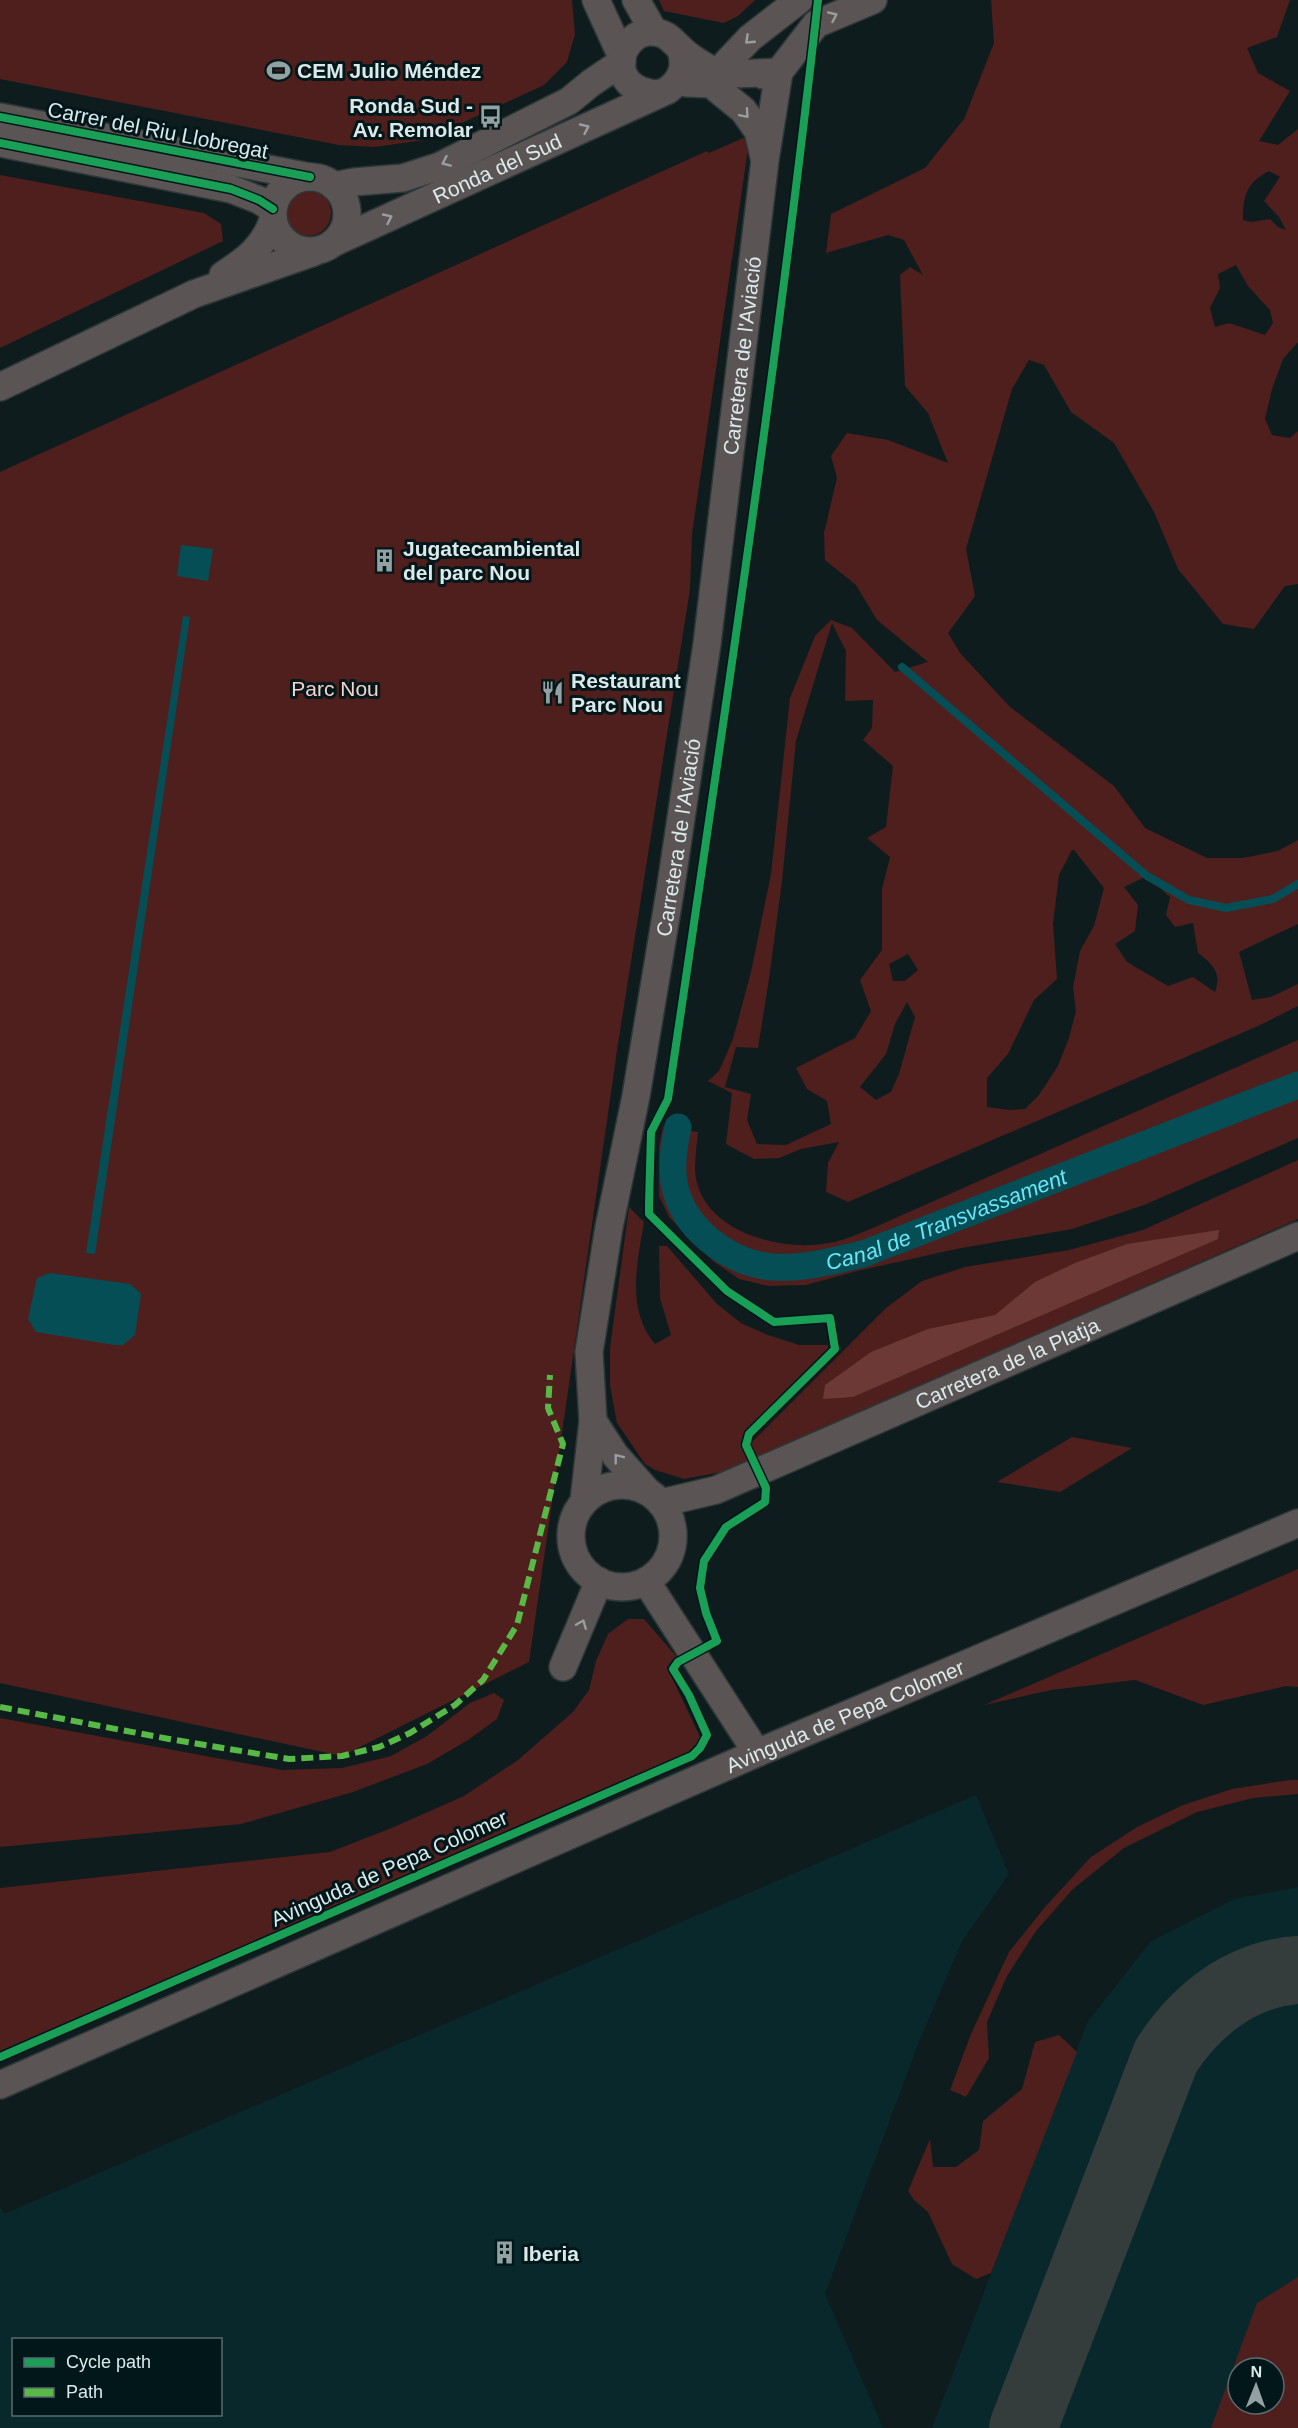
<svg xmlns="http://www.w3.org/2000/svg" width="1298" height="2428" viewBox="0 0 1298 2428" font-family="Helvetica,sans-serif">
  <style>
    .built { fill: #08282c; fill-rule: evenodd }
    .green { fill: #4e1f1d; fill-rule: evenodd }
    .forest { fill: #6c3936 }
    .water { fill: #064e56 }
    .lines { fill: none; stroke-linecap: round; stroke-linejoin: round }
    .stream { stroke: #064e56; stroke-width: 8 }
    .canal { stroke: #064e56; stroke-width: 27 }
    .taxiway { stroke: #343c3c; stroke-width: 68 }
    .minor-casing { stroke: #2d3839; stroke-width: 30 }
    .minor { stroke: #5b5454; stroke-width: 27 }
    .quiet { stroke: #58b947; stroke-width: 6; stroke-dasharray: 12 6; stroke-linecap: butt }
    .cycleway-casing { stroke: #02171a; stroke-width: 11 }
    .cycleway { stroke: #1a9f57; stroke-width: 8 }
    .oneway { stroke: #9b9ea0 }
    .labels { text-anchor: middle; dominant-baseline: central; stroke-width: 6; stroke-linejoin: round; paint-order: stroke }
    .poi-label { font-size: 21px; font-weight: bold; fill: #dbe9eb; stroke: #02171a; text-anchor: start }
    .street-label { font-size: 21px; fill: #dbe9eb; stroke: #02171a }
    .park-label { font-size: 21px; fill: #f7cfcb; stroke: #02171a }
    .water-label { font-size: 22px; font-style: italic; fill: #67e6f7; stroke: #02171a }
  </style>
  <rect width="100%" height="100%" fill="#0f1c1e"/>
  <g class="built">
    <path d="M976,1795L1009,1874L962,1941L919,2042L825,2294L883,2428H0V2207L4,2214ZM14,2340H220V2414H14Z"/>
    <path d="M1298,1887V2428H932L1087,2023L1151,1941L1234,1899ZM1238,2368H1274V2404H1238Z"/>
  </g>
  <g class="green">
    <path d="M0,0H572L575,34L567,62L544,85L425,140L374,147L339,145L0,79Z"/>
    <path d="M659,0H755L738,16L724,23L664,11Z"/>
    <path d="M991,0H1290L1277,37L1247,48L1258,73L1290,91L1259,141L1278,145L1298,129V342L1283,359L1272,389L1265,419L1272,435L1290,438L1298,431V584L1285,586L1254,629L1223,624L1178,569L1154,512L1114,443L1071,412L1044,365L1029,360L1012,389L966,549L975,596L948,633L960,653L1010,707L1114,786L1145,828L1207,858H1243L1278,851L1298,840V924L1239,952L1252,1000L1271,997L1298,984V1006L1258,1026L848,1202L826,1192L828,1163L839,1142L801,1149L779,1158L754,1159L726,1144L732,1093L708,1081L719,1071L733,1039L751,972L771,874L790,698L815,636L831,620L852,628L895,672L928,662L877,620L856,585L825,560L824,533L837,478L831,456L847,433L888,440L948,463L928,413L905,386L900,275L910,267L923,275L904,240L888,235L826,253L831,214L925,168L964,119L994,43ZM1269,171L1280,177L1264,201L1279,217L1286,230L1278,227L1270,219L1251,222L1243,220C1243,196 1246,183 1269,171ZM1236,265L1248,286L1270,310L1273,323L1265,335L1229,323L1215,327L1210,308L1220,288L1218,274ZM832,623L846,651L845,701L873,700L872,728L863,740L893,766L886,827L867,838L890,857L882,889V950L860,980L871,1011L855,1038L796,1068L807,1089L827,1101L831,1124L786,1145L757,1144L747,1120L751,1094L725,1087L736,1047L758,1048L769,979L782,881L796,741ZM1072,850H1074L1104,888L1094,926L1080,951L1073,987L1076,1011L1069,1038L1058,1066L1039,1095L1025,1109L1009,1110L987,1107V1078L1008,1054L1034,1000L1057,979L1053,924L1059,875ZM1147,876L1170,897L1166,915L1175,927L1193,923L1198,953C1213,964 1222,973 1215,992L1193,977L1168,986L1127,962L1115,944L1135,931L1138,905L1124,887ZM908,954L918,970L905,981H893L889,964ZM907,1002L915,1017L899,1074L891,1092L876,1100L860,1087L886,1054L895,1024Z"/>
    <path d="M750,135L692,534L690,589L618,1044L529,1662L342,1756L0,1683V472L707,151L709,153Z"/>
    <path d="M0,175L204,213L221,224L223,241L0,348Z"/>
    <circle cx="308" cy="213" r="23"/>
    <path d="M1298,1040V1138L1144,1205L1072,1229L956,1249L857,1271L806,1285L768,1286L739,1279L713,1261L669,1217L659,1196V1147L663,1126L698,1132C697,1144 695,1157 695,1169C697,1230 780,1253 829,1243C844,1241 859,1233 873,1228Z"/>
    <path d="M1298,1160V1219L727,1471L684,1479L655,1470L645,1464L617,1423L610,1385V1348L629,1207L644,1222C637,1264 626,1309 655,1344L671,1335L660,1298L659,1246H667L717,1304L741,1323L768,1335L799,1345H828V1352L742,1438L745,1449L886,1308L922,1281L965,1267L1069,1250L1143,1230Z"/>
    <path d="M1072,1437L1132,1448L1060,1492L997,1482Z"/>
    <path d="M1298,1569V1687L1286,1686L1203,1705L1135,1680L1051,1690L984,1705Z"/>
    <path d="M628,1619H644L676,1656L667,1667L701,1739L689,1753L0,2052V1888L330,1852L394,1827L464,1796L518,1760L573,1712L589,1690L596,1661L608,1634Z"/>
    <path d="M494,1693L504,1700L497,1719L468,1740L427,1764L353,1792L241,1824L0,1847V1718L282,1770L342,1768L391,1756L427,1736L470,1703Z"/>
    <path d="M1290,1780H1298V1794L1253,1798L1197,1812L1124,1848L1073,1889L1036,1931L1007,1976L987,2022L989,2058L966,2097L950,2090L971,2034L1009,1952L1045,1907L1091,1857L1137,1827L1183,1805L1232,1789Z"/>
    <path d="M1059,2035L1077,2052L991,2273L976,2279L952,2264L928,2212L914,2200L908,2191L930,2139L933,2167H956L979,2150L983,2121L1022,2089L1035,2042Z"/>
    <path d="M1298,2277V2428H1211L1257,2303ZM1238,2368H1274V2404H1238Z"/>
  </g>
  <path class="forest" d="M1219,1230L1218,1239L853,1397L823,1399L825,1385L871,1352L928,1329L995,1315L1035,1282L1075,1263L1127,1244Z"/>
  <g class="water">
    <path d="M181,545L213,549L208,581L177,576Z"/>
    <path d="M183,616L190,617L95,1254L86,1253Z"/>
    <path d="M50,1273L130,1284L141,1294L135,1335L123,1345H114L36,1332L28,1319L37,1278Z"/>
  </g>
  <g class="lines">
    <path class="stream" d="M902,667L1147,876L1189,900L1226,908L1273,899L1298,884"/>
    <path class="canal" id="s1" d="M678,1127C674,1145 671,1164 674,1182C681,1227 728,1263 772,1267C803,1269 833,1261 863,1254L1298,1085"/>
    <path class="taxiway" d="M1023,2428L1166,2056C1196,2010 1241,1974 1298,1970"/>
    <defs>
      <g id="minor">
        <path d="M596,0L622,57"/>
        <path d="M636,0L654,32"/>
        <path d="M717,73L750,38L799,0"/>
        <path d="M763,75L779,72L816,24L873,0"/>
        <path d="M687,83L711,84L743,110L758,131L764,157"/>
        <path d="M658,94C601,90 619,28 655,32C668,34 672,41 681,49C689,57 705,67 715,72C724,76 767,72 779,72"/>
        <path d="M0,117L310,177"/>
        <path d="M0,143L231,189L259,200L273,209"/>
        <circle cx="310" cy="214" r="37"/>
        <path d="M334,186L354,182L403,178L440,166L569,101L591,83L622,62"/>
        <path id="s2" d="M335,242L668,90C682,79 686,67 681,50"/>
        <path d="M223,275C246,260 264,247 273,220"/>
        <path d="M0,387L194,294L314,252"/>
        <path d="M593,1421L615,1455L647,1491"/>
        <circle cx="622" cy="1536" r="51"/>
        <path id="s3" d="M584,1501L593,1421L589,1352L609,1227L636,1096L670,892L707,644L765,160L779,72"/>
        <path id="s4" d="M661,1503L716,1490L1298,1236"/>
        <path d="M646,1581L757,1753"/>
        <path d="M563,1667L599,1581"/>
        <path id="s5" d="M0,2085L757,1753L1298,1523"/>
      </g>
    </defs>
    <use href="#minor" class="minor-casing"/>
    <use href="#minor" class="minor"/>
    <path class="quiet" d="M0,1707L169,1739L289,1759L342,1756L379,1747L410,1733L455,1705L483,1680L517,1625L563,1444L548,1408L550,1375"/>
    <defs>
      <g id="cycleway">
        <path d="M0,117L310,177"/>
        <path d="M0,143L231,189L259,200L273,209"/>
        <path d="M0,2057L692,1756L700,1748L707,1735L689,1695L673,1669L678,1662L717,1641L706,1613L700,1588L704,1561L726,1527L765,1502L766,1488L746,1445L749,1434L835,1349L830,1318L774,1322L727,1291L649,1214V1204L651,1132L668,1099C722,734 777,368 818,0"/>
      </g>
    </defs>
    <use href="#cycleway" class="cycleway-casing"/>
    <use href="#cycleway" class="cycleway"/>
  </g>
  <defs><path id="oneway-chevron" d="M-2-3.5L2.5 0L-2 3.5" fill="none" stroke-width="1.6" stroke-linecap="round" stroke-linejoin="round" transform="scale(1.5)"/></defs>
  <g class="oneway">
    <use href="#oneway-chevron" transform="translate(833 16) rotate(-24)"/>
    <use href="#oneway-chevron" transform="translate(749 40) rotate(137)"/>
    <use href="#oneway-chevron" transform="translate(745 114) rotate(49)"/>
    <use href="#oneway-chevron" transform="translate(585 128) rotate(-25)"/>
    <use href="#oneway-chevron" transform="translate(446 162) rotate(156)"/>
    <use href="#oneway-chevron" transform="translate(388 218) rotate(-25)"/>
    <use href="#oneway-chevron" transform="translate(618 1458) rotate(-128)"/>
    <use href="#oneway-chevron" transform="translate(582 1624) rotate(-68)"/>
  </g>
  <defs>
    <symbol id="stadium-bare" viewBox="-9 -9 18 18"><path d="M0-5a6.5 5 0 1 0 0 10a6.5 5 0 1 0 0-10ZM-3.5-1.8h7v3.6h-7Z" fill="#94a1a3" stroke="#02171a" stroke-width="2.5" paint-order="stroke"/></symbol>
    <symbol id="bus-bare" viewBox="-9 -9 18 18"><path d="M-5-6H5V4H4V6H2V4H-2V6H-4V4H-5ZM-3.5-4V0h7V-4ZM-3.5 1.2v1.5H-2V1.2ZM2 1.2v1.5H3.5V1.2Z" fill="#94a1a3" stroke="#02171a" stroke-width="2.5" paint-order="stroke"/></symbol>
    <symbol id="building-bare" viewBox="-9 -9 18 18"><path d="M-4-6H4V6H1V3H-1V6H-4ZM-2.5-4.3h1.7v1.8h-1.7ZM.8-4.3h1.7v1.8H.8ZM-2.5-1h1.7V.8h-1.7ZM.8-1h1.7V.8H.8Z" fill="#94a1a3" stroke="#02171a" stroke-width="2.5" paint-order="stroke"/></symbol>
    <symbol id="restaurant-bare" viewBox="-9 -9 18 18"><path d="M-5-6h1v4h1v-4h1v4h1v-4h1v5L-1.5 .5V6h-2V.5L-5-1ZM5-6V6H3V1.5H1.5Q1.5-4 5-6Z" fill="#94a1a3" stroke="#02171a" stroke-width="2.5" paint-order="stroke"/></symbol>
  </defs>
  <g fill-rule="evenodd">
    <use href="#stadium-bare" x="262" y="54" width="33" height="33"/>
    <use href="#bus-bare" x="474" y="100" width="33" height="33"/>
    <use href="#building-bare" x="368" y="544" width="33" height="33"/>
    <use href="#restaurant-bare" x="536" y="676" width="33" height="33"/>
    <use href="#building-bare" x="488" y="2236" width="33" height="33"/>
  </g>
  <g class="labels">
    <g class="poi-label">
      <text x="297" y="70">CEM Julio Méndez</text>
      <text x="473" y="105" text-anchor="end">Ronda Sud -<tspan x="473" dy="24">Av. Remolar</tspan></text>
      <text x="403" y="548">Jugatecambiental<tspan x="403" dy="24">del parc Nou</tspan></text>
      <text x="571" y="680">Restaurant<tspan x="571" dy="24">Parc Nou</tspan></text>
      <text x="523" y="2253">Iberia</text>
    </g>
    <g class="street-label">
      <text transform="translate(158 130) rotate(11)">Carrer del Riu Llobregat</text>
      <text stroke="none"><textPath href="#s2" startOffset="178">Ronda del Sud</textPath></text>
      <text stroke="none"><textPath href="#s3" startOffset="1158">Carretera de l'Aviació</textPath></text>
      <text stroke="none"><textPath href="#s3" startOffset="672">Carretera de l'Aviació</textPath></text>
      <text stroke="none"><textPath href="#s4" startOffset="374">Carretera de la Platja</textPath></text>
      <text stroke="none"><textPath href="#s5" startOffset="922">Avinguda de Pepa Colomer</textPath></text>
      <text transform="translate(389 1868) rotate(-24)">Avinguda de Pepa Colomer</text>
    </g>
    <g class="park-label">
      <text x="335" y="688">Parc Nou</text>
    </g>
    <g class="water-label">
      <text stroke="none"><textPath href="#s1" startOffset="376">Canal de Transvassament</textPath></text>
    </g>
  </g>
  <rect x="12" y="2338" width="210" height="78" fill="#02171a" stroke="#596b6e" stroke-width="1.5"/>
  <rect x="24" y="2358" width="30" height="9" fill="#1a9f57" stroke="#596b6e" stroke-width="1.5"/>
  <text x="66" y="2368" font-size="18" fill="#dbe9eb">Cycle path</text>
  <rect x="24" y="2388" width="30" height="9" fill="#58b947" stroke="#596b6e" stroke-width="1.5"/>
  <text x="66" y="2398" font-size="18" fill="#dbe9eb">Path</text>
  <g transform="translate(1256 2386) rotate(1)"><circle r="28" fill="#02171a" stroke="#596b6e" stroke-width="1.5"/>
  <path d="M0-4.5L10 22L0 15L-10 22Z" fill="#94a1a3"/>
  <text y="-9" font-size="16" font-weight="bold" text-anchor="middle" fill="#dbe9eb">N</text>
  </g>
</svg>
